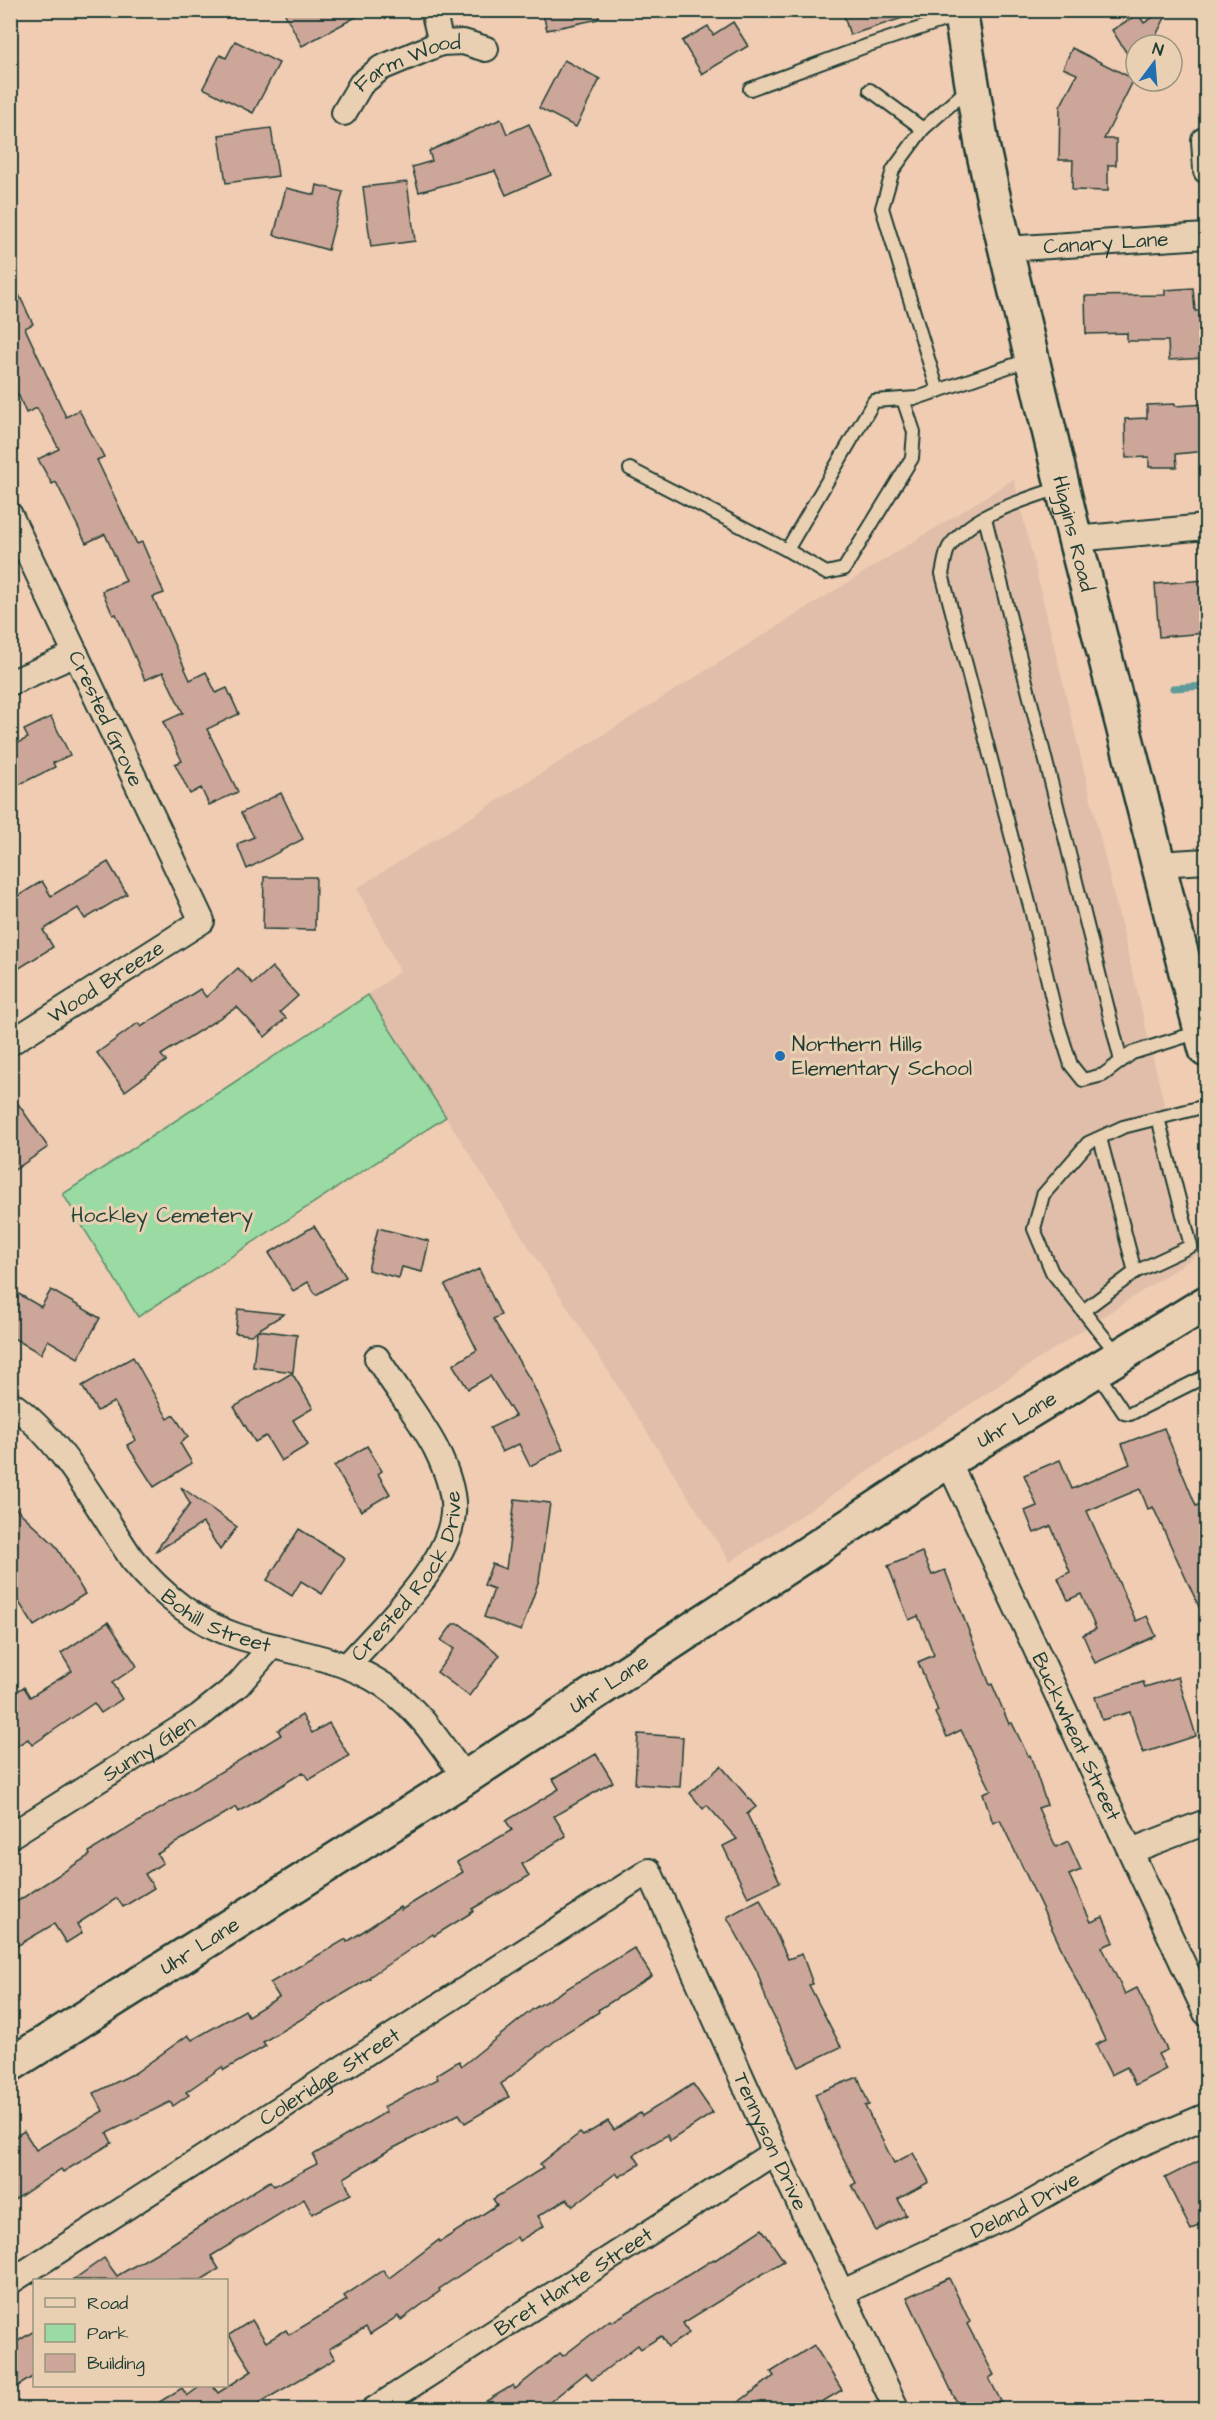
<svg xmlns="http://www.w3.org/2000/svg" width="1217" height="2420" viewBox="0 0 1217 2420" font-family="'Architects Daughter',sans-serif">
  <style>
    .built { fill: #e1bea9 }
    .green { fill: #9adaa3; stroke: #5c8c6c; stroke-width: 1.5 }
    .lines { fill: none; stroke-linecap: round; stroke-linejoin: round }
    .stream { stroke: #5e9b9a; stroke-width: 7 }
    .building { fill: #cca698; stroke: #1f3d34; stroke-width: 1.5 }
    .lane-casing { stroke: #1f3d34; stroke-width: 16 }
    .street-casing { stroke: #1f3d34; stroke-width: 28 }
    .secondary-casing { stroke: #1f3d34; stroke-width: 38 }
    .lane { stroke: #ead0b2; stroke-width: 12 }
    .street { stroke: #ead0b2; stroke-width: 24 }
    .secondary { stroke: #ead0b2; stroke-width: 33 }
    .poi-dot { fill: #1f6fb2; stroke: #ead0b2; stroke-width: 2 }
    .labels { text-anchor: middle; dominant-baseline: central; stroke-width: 6; stroke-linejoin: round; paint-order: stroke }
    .street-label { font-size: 21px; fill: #1f3d34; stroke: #ead0b2 }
    .poi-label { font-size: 21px; fill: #1f3d34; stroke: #ead0b2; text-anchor: start }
    .park-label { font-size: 21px; fill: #25453a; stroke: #ead0b2 }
  </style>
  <rect width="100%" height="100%" fill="#f0ccb3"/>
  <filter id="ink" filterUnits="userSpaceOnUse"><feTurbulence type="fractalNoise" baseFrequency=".0167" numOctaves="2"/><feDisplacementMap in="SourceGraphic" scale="12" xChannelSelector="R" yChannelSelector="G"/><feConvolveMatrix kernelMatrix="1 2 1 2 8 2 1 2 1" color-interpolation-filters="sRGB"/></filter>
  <g filter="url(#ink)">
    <path class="built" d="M1014,479L1200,1253L730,1562L368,995L400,971L357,888Z"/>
    <path class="green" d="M368,995L446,1117L138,1317L63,1194Z"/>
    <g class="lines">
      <path class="stream" d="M1173,688L1206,686"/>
    </g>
    <g class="building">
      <path d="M283,10H369L302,46Z"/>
      <path d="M542,10H598L599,19L547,30Z"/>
      <path d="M842,10H915V14L850,35Z"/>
      <path d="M1165,10H1169L1151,45H1136V68L1112,30L1138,14L1144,23Z"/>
      <path d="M733,22L748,46L702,74L682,41L708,26L713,35Z"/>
      <path d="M235,41L279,63L253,113L203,88L220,55L226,58Z"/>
      <path d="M1072,48L1134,79L1104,139H1116V165H1108V191L1072,190L1073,160H1059L1060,107L1077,74L1063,68Z"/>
      <path d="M564,60L600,79L576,127L539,108Z"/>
      <path d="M501,119L507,134L529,124L551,175L506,195L495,171L419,192L412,167L432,161L429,151Z"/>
      <path d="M271,128L278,176L226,183L219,135Z"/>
      <path d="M407,182L415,241L371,247L363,187Z"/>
      <path d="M317,185L343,192L328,250L274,235L286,188L315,195Z"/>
      <path d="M10,276L33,324L25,328L66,417L79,410L104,457L97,460L137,544L142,542L164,593L153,597L190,680L206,672L216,693L227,688L239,714L207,729L238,792L209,805L201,788L190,794L175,764L182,761L163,722L183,713L163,672L145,680L116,614L113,615L102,591L126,581L105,534L86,543L56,482L52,484L38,459L59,449L37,408L26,413L18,394L10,397Z"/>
      <path d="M1193,288L1195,311H1206V358L1169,360L1168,341H1127V333L1086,334L1085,296L1165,295V290Z"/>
      <path d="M1175,404V406L1206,404V451L1176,454L1177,467H1149V457L1126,458L1125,419L1147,418V405Z"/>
      <path d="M1206,580V633L1159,637L1155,584Z"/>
      <path d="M51,717L70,755L53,763L55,767L10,789V747L28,738L24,730Z"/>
      <path d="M281,793L303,839L247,869L237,844L254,837L241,813Z"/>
      <path d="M108,862L127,894L85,919L78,908L43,930L53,947L10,974V901L42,881L51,896Z"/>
      <path d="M264,877H316L315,930L263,929Z"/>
      <path d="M272,967L298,996L280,1012L286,1018L265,1037L237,1007L161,1055L166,1061L125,1091L97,1053L138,1023L141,1027L200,989L206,997L238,968L253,984Z"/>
      <path d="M10,1092L48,1147L10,1173Z"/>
      <path d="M314,1226L346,1277L316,1295L308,1282L293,1291L269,1253Z"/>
      <path d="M378,1228L429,1241L422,1272L402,1267L399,1278L368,1270Z"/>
      <path d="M479,1269L501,1315L493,1319L531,1381L563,1449L530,1466L519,1444L502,1452L490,1428L515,1416L490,1376L468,1389L453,1365L477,1350L445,1285Z"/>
      <path d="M10,1289L41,1307L51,1290L100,1318L78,1358L48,1340L41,1354L10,1336Z"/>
      <path d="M238,1309L284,1314L258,1330L297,1335L293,1372L253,1367L257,1331L251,1335L235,1333Z"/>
      <path d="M133,1357L168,1419L174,1415L188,1437L180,1443L192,1463L154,1487L127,1445L136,1440L114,1402L97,1411L82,1386Z"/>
      <path d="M292,1373L313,1408L293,1420L308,1445L281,1461L266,1436L255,1442L234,1407Z"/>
      <path d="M1164,1428L1196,1506L1206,1501V1622L1153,1507L1148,1509L1140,1489L1087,1511L1136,1621L1147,1616L1156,1636L1095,1663L1083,1635L1096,1629L1081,1594L1068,1600L1058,1578L1070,1572L1051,1526L1034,1533L1025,1511L1037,1506L1024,1475L1060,1460L1072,1489L1130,1464L1122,1444Z"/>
      <path d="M367,1446L382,1471L378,1474L390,1494L361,1511L334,1466Z"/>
      <path d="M181,1487L237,1527L220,1550L203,1523L155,1552L190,1504Z"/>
      <path d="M515,1499L550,1503L539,1580L521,1631L484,1617L494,1589L484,1585L492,1564L506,1569Z"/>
      <path d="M10,1503L55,1545L85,1594L34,1626L10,1588Z"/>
      <path d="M299,1529L345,1558L322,1594L301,1581L292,1596L267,1580Z"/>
      <path d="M922,1552L932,1575L945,1570L990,1685L992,1684L1009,1724L1012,1723L1028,1756L1030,1755L1047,1805L1038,1808L1056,1847L1068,1841L1081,1870L1069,1875L1091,1922L1103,1917L1114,1942L1102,1947L1125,1994L1137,1988L1167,2050L1158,2054L1166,2069L1135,2085L1127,2067L1111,2075L1096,2045L1105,2040L1000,1820L993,1823L983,1793L991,1790L961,1730L947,1737L935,1713L938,1711L918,1662L934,1655L918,1616L909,1620L888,1566Z"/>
      <path d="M108,1622L137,1666L112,1683L122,1699L101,1713L94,1703L32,1745L28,1739L10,1750V1695L24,1687L30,1697L72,1671L61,1653Z"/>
      <path d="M453,1624H460L500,1655L469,1696L437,1672L454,1649L441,1640Z"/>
      <path d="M1178,1677L1196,1736L1143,1753L1130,1712L1102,1720L1095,1697L1143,1682L1145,1687Z"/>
      <path d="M302,1715L312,1733L329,1723L349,1756L309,1780L303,1772L239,1812L236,1807L157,1854L163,1863L145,1874L154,1888L123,1907L117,1898L77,1924L82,1933L66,1943L54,1924L10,1950V1906L90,1855L89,1852L281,1735L278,1730Z"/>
      <path d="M638,1734L683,1737L680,1787L635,1784Z"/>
      <path d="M596,1754L613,1782L554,1816L566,1836L522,1864L529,1876L472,1909L474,1911L434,1936L433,1934L369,1977L370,1978L263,2042L266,2046L224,2070L222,2067L186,2092L189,2095L173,2106L170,2102L107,2133L112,2143L63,2172L61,2169L10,2203V2140L24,2131L36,2150L103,2111L94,2093L135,2073L188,2035L192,2040L245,2010L248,2016L279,1997L270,1983L346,1939L347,1942L400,1907L401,1910L463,1872L457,1862L512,1830L506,1821L559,1789L553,1779Z"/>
      <path d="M721,1766L756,1807L747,1814L780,1882L748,1897L723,1846L737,1839L707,1805L703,1809L690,1793Z"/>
      <path d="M760,1899L788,1959L802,1954L813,1984L809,1985L841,2047L799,2067L768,2005L757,1971L727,1917Z"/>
      <path d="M634,1948L652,1976L598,2010L599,2012L565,2033L501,2084L509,2097L465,2123L459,2114L386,2152L344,2178L351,2194L312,2214L304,2199L211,2256L219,2269L201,2280H73L104,2258L117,2276L170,2245L270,2181L274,2186L317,2164L313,2155L386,2112L383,2107L438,2079L436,2075L459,2061L462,2066L533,2009Z"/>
      <path d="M858,2077L869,2105L865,2106L894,2163L913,2153L929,2182L898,2199L906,2215L876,2231L852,2185L856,2183L830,2132L815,2094Z"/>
      <path d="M693,2084L713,2113L670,2141L667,2135L634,2155L640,2164L619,2177L616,2173L573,2206L567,2199L538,2216L544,2226L519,2241L517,2237L439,2289L440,2291L401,2320L398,2316L370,2334L366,2327L329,2349L335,2359L249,2409H148L182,2388L187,2396L202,2385H212L218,2393L252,2371L229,2335L252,2320L266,2342L286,2330L289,2335L347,2300L344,2296L383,2270L389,2278L439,2240L440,2242L497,2205L493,2199L543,2168L540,2164L580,2133L583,2136L608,2121L614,2130L640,2113L642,2116Z"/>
      <path d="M1201,2160L1206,2171V2222L1191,2230L1165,2178Z"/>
      <path d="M762,2229L784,2261L683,2323L689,2333L668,2347L661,2336L641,2349L638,2345L592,2380L586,2373L541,2409H473L513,2385L515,2389L560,2353L563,2356L610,2320L612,2322L714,2259L715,2260Z"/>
      <path d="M949,2278L970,2322L967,2324L994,2375L989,2378L1005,2409H960L907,2297Z"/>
      <path d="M34,2331V2376L10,2391V2346Z"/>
      <path d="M814,2345L842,2390L810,2409H729L774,2376L771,2372Z"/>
    </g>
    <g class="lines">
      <defs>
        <g id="lane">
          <path d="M750,89L869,45L960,15"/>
          <path d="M870,90L923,129"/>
          <path d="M938,391L882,208L893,170L923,129L969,88"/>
          <path d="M630,469L787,550L874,401L917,398L1031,359"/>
          <path d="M1061,487C1024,501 974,512 949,547C945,554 944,566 942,574L1032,914L1058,1024L1071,1065L1083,1080L1103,1075L1132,1053L1199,1032"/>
          <path d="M985,518L1121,1061"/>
          <path d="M787,550L826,573L844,569L912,458L914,432L903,399"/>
          <path d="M1100,1138L1135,1272L1191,1246L1158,1118"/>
          <path d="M1083,1311L1135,1272"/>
          <path d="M1119,1356L1052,1272L1034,1229L1043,1195L1088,1143L1123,1127L1206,1106"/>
          <path d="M1096,1371L1124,1413L1130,1414L1206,1376"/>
        </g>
        <g id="street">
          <path d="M433,10L441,43"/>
          <path id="s1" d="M344,113L361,84L381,68L441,43L463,42L486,49"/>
          <path d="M1204,140L1206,171"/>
          <path id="s2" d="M1006,249L1206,236"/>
          <path id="s3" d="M10,515L202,921L10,1043"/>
          <path d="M1075,539L1206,527"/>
          <path d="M10,683L76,654"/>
          <path d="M1158,864L1206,861"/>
          <path id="s4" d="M10,1403C61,1438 97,1507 132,1559C160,1593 194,1622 237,1636C283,1651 330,1655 372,1678C413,1700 439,1741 465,1778"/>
          <path id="s5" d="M948,1461L1206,2013"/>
          <path id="s6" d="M347,1666C381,1627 449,1566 453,1513C455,1492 444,1465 435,1447C419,1417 395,1387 377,1358"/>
          <path id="s7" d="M10,1836L198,1717L238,1685L272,1646"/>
          <path d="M1131,1851L1206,1822"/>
          <path id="s8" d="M10,2282L649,1871L775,2152L897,2410"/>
          <path id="s9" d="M841,2293L1017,2211L1117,2154L1206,2116"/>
          <path id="s10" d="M373,2410L775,2152"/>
        </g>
        <g id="secondary">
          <path id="s11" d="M960,10L982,145L994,200L1075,539L1206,1050"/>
          <path id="s12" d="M10,2065L465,1778L948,1461L1206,1303"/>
        </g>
      </defs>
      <use href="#lane" class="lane-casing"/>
      <use href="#street" class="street-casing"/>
      <use href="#secondary" class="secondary-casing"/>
      <use href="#lane" class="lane"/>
      <use href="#street" class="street"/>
      <use href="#secondary" class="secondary"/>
    </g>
  </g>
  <circle class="poi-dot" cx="780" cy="1056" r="6"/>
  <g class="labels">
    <g class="street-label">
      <text stroke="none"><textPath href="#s1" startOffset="86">Farm Wood</textPath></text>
      <text stroke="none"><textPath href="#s2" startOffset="100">Canary Lane</textPath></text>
      <text stroke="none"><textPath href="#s11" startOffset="536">Higgins Road</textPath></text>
      <text stroke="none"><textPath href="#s3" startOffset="225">Crested Grove</textPath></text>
      <text transform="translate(106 982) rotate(-33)">Wood Breeze</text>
      <text stroke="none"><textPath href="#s12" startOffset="1196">Uhr Lane</textPath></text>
      <text stroke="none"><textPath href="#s6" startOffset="111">Crested Rock Drive</textPath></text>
      <text stroke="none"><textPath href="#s4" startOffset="306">Bohill Street</textPath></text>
      <text stroke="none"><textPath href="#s12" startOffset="710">Uhr Lane</textPath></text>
      <text stroke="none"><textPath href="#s5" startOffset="304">Buckwheat Street</textPath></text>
      <text stroke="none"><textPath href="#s7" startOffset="164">Sunny Glen</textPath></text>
      <text stroke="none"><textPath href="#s12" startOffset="224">Uhr Lane</textPath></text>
      <text stroke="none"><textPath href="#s8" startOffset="380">Coleridge Street</textPath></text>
      <text stroke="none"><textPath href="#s8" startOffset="1056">Tennyson Drive</textPath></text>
      <text stroke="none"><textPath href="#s9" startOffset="204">Deland Drive</textPath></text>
      <text stroke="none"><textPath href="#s10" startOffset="238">Bret Harte Street</textPath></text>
    </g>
    <g class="poi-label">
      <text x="792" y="1044">Northern Hills<tspan x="792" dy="24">Elementary School</tspan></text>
    </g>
    <g class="park-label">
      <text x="162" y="1215">Hockley Cemetery</text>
    </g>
  </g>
  <rect width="1217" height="2420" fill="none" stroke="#ead0b2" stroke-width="36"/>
  <rect x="18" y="18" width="1181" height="2384" fill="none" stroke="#1f3d34" stroke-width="2" filter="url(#ink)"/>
  <rect x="33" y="2279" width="195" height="108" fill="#ead0b2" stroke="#999580" stroke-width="1.5"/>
  <rect x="45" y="2298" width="30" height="9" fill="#ead0b2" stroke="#999580" stroke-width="1.5"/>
  <text x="87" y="2309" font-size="18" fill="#1f3d34">Road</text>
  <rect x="45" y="2324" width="30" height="18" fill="#9adaa3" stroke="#999580" stroke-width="1.5"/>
  <text x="87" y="2339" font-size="18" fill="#1f3d34">Park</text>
  <rect x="45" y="2354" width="30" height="18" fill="#cca698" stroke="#999580" stroke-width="1.5"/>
  <text x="87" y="2369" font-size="18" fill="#1f3d34">Building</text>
  <g transform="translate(1154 63) rotate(16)"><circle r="28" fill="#ead0b2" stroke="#999580" stroke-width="1.5"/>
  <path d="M0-4.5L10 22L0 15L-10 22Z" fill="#1f6fb2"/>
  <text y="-9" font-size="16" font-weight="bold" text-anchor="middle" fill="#1f3d34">N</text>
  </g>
</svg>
